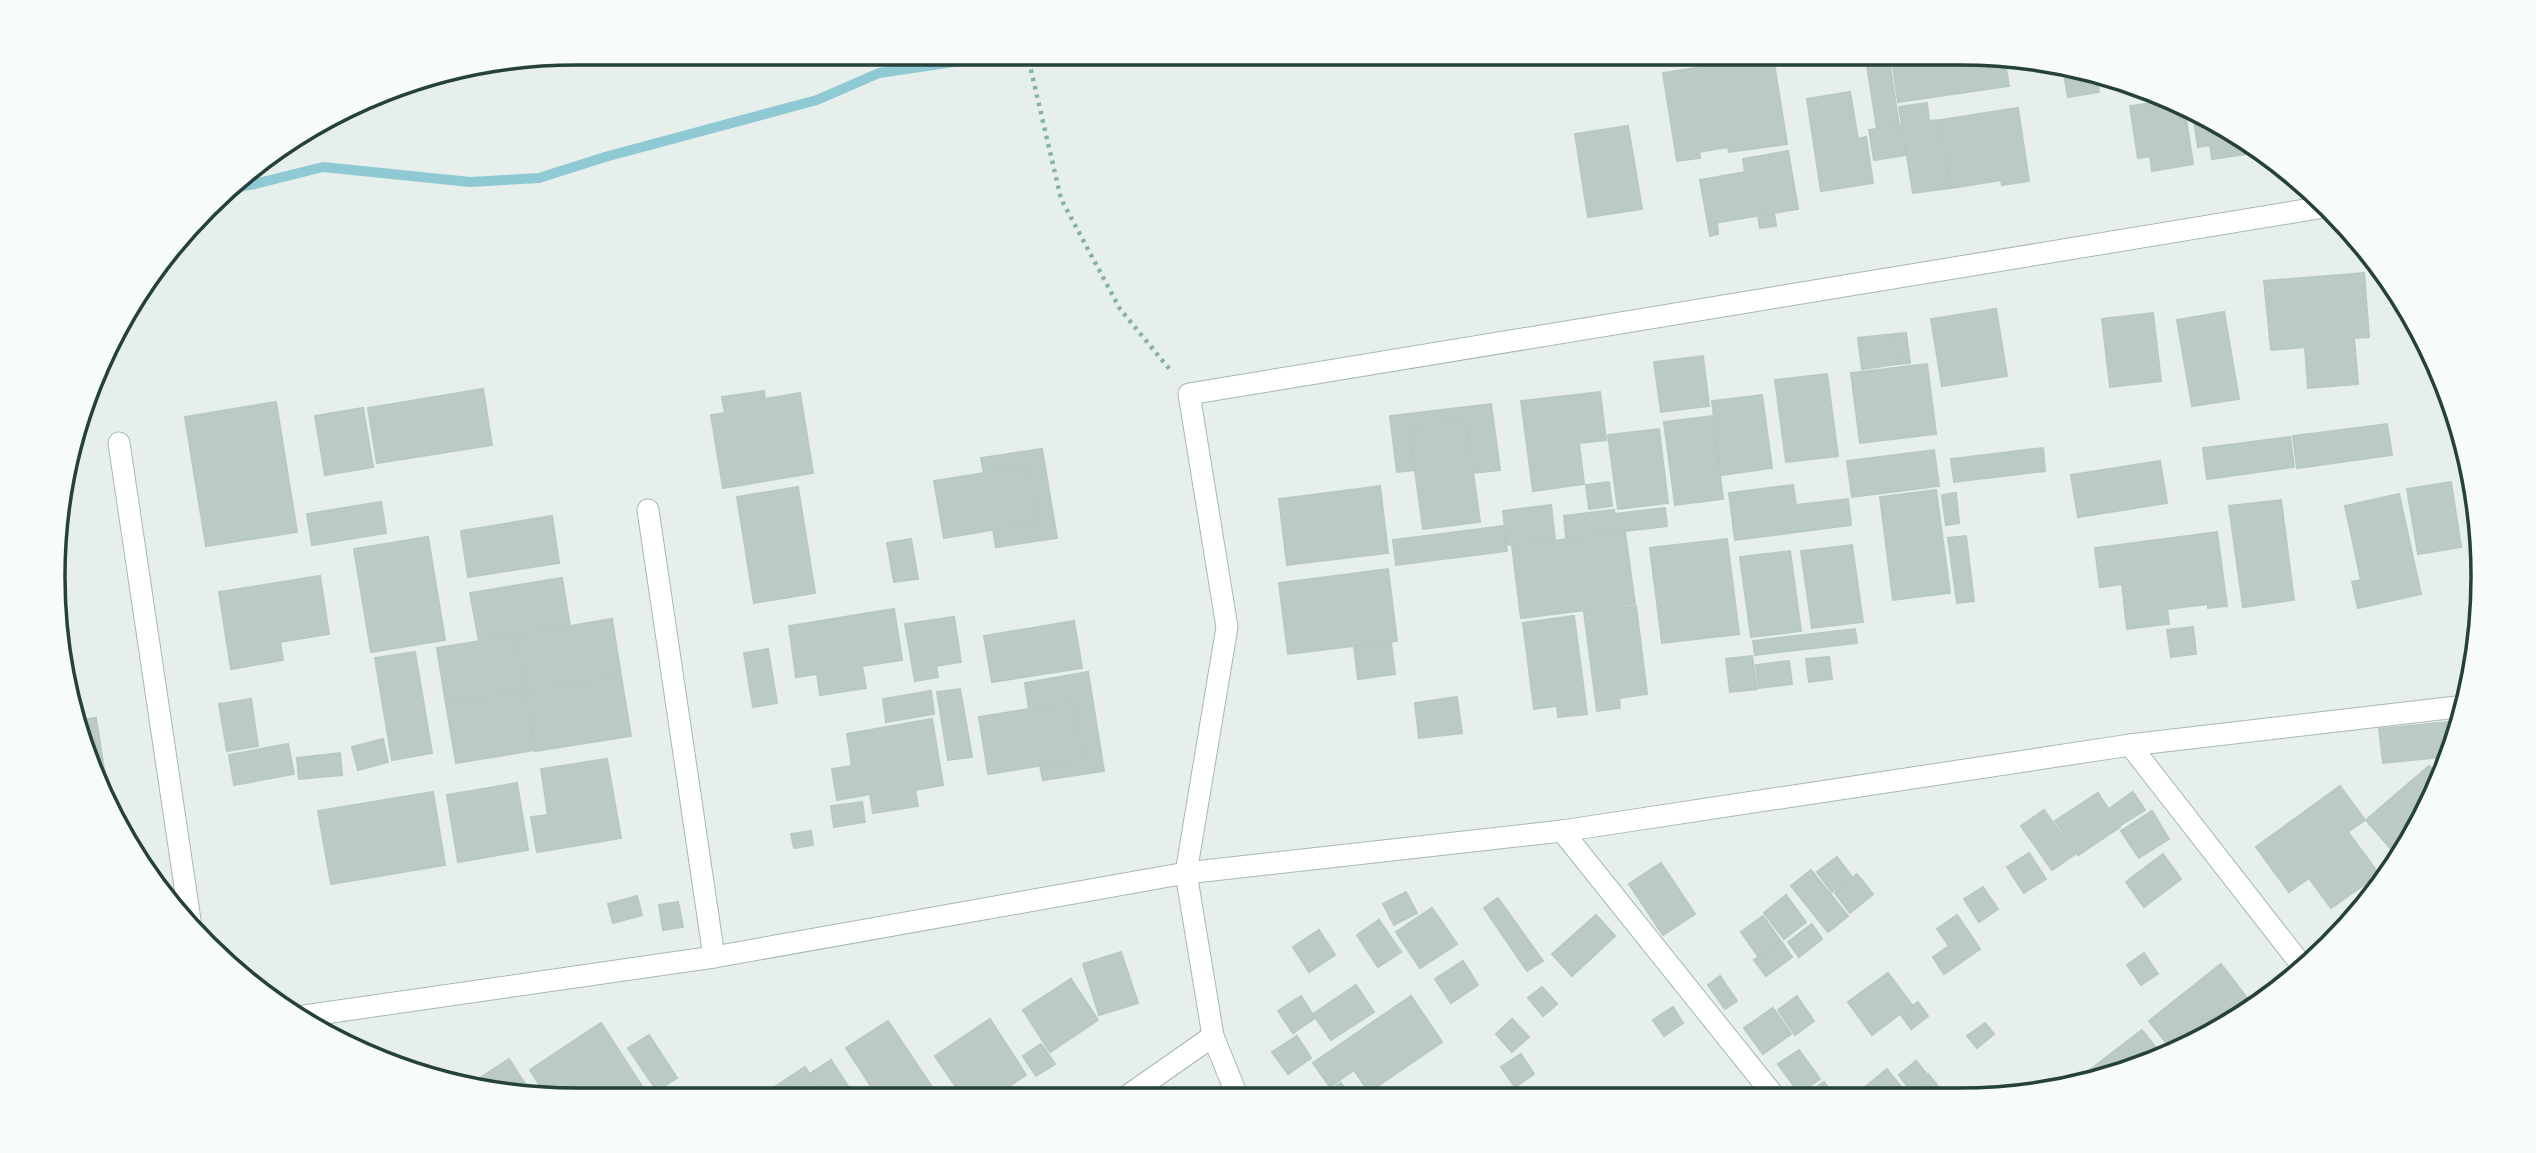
<svg xmlns="http://www.w3.org/2000/svg" width="2536" height="1153" viewBox="0 0 2536 1153" font-family="'Fira Sans Condensed',sans-serif">
  <style>
    .lines { fill: none; stroke-linecap: round; stroke-linejoin: round }
    .stream { stroke: #8ec9d4; stroke-width: 10 }
    .building { fill: #bbcac4; stroke: #b8c9c2; stroke-width: 2 }
    .minor-casing { stroke: #a8b8b2; stroke-width: 23 }
    .path { stroke: #86b3a5; stroke-width: 4.5; stroke-dasharray: 3.5 5; stroke-linecap: butt }
    .minor { stroke: #fff; stroke-width: 21 }
    .rim { fill: none; stroke: #24423a; stroke-width: 3.5 }
  </style>
  <rect width="100%" height="100%" fill="#e6efeb"/>
  <g class="lines">
    <path class="stream" d="M226,189L255,184L323,167L470,182L539,178L605,157L817,100L879,73L1015,53"/>
  </g>
  <g class="building">
    <path d="M1865,53H1888L1899,126L1877,129Z"/>
    <path d="M1891,53H1960L2004,57L2009,86L1898,102Z"/>
    <path d="M1773,56L1787,144L1729,152L1728,147L1699,152L1700,158L1677,161L1663,73Z"/>
    <path d="M2062,63L2096,73L2099,92L2068,97Z"/>
    <path d="M1850,92L1858,139L1866,137L1873,183L1821,191L1807,99Z"/>
    <path d="M2174,100L2184,105L2193,164L2152,171L2150,156L2138,158L2130,106Z"/>
    <path d="M1927,103L1929,121L1940,120L1951,188L1913,193L1899,107Z"/>
    <path d="M2018,108L2029,181L2002,185L2001,180L1951,188L1940,120Z"/>
    <path d="M2192,109L2250,141L2253,153L2212,159L2210,145L2198,147Z"/>
    <path d="M1902,125L1906,155L1874,160L1869,130Z"/>
    <path d="M1628,126L1642,209L1588,217L1575,134Z"/>
    <path d="M1788,151L1798,209L1708,224L1700,180L1745,172L1743,159Z"/>
    <path d="M1774,213L1776,226L1760,228L1758,216Z"/>
    <path d="M1717,222L1718,234L1710,236L1708,224Z"/>
    <path d="M2364,273L2369,337L2354,338L2358,384L2308,388L2305,347L2271,350L2264,281Z"/>
    <path d="M1996,309L2007,376L1942,386L1931,319Z"/>
    <path d="M2224,312L2239,399L2192,406L2177,320Z"/>
    <path d="M2153,313L2161,381L2110,387L2102,319Z"/>
    <path d="M1906,333L1910,363L1898,364L1894,334Z"/>
    <path d="M1894,334L1898,364L1862,369L1858,338Z"/>
    <path d="M1703,356L1709,406L1661,412L1654,362Z"/>
    <path d="M1927,364L1936,434L1860,443L1851,373Z"/>
    <path d="M1827,374L1838,456L1786,462L1775,380Z"/>
    <path d="M483,389L492,445L377,463L368,408Z"/>
    <path d="M764,391L765,399L800,393L813,473L723,488L711,415L725,413L722,397Z"/>
    <path d="M1600,392L1606,440L1579,443L1584,484L1533,491L1521,401Z"/>
    <path d="M1762,395L1772,468L1721,475L1712,401Z"/>
    <path d="M276,402L297,532L206,546L185,417Z"/>
    <path d="M1491,404L1500,470L1473,473L1466,420L1409,427L1414,470L1397,472L1390,416Z"/>
    <path d="M363,408L373,467L325,475L315,416Z"/>
    <path d="M1712,416L1723,499L1675,505L1664,422Z"/>
    <path d="M1466,420L1480,522L1423,529L1409,427Z"/>
    <path d="M2387,424L2392,455L2297,468L2293,436Z"/>
    <path d="M1659,429L1668,503L1618,509L1608,435Z"/>
    <path d="M2290,437L2294,467L2207,479L2203,448Z"/>
    <path d="M2043,448L2045,471L1954,482L1951,459Z"/>
    <path d="M1042,449L1057,538L996,547L993,529L1038,522L1028,466L984,473L981,458Z"/>
    <path d="M1934,450L1939,486L1852,497L1847,461Z"/>
    <path d="M2160,461L2167,503L2078,517L2071,475Z"/>
    <path d="M1028,466L1038,522L944,538L934,481Z"/>
    <path d="M2471,480H2474L2480,543Z"/>
    <path d="M1609,482L1612,506L1589,509L1586,485Z"/>
    <path d="M2451,482L2461,547L2418,554L2407,489Z"/>
    <path d="M1793,485L1796,505L1848,499L1851,525L1735,540L1729,493Z"/>
    <path d="M1380,486L1388,553L1287,565L1279,499Z"/>
    <path d="M798,487L815,593L754,603L737,497Z"/>
    <path d="M1936,490L1950,593L1893,600L1880,497Z"/>
    <path d="M1956,493L1959,523L1946,525L1942,495Z"/>
    <path d="M2399,494L2421,594L2358,608L2352,582L2361,580L2345,506Z"/>
    <path d="M2281,500L2294,600L2243,607L2229,506Z"/>
    <path d="M381,502L386,533L312,545L307,514Z"/>
    <path d="M1551,505L1555,539L1507,545L1503,511Z"/>
    <path d="M1665,508L1667,526L1566,538L1564,516L1614,510V514Z"/>
    <path d="M552,516L559,563L468,577L461,531Z"/>
    <path d="M1503,526L1507,551L1396,565L1393,540Z"/>
    <path d="M1625,532L1635,604L1521,618L1512,546Z"/>
    <path d="M2217,532L2227,606L2208,608V604L2167,609L2169,624L2127,629L2122,584L2100,587L2095,548Z"/>
    <path d="M1966,536L1974,601L1957,603L1948,538Z"/>
    <path d="M428,537L445,640L371,652L354,549Z"/>
    <path d="M911,539L918,579L894,582L887,543Z"/>
    <path d="M1727,539L1739,634L1662,643L1650,548Z"/>
    <path d="M1852,545L1863,622L1812,628L1801,551Z"/>
    <path d="M1790,551L1801,631L1751,637L1740,557Z"/>
    <path d="M1388,569L1397,641L1288,654L1279,583Z"/>
    <path d="M320,576L329,634L280,642L283,660L231,669L219,592Z"/>
    <path d="M562,578L570,626L479,641L470,593Z"/>
    <path d="M1636,606L1647,694L1619,698L1620,708L1597,711L1584,612Z"/>
    <path d="M894,609L902,660L862,666L866,688L820,695L817,674L796,677L789,626Z"/>
    <path d="M1574,616L1587,714L1558,717L1557,706L1534,709L1523,623Z"/>
    <path d="M954,617L961,662L936,666L938,677L915,681L905,624Z"/>
    <path d="M612,619L621,676L525,691L516,635Z"/>
    <path d="M1074,621L1082,668L992,682L984,636Z"/>
    <path d="M2193,627L2196,654L2171,657L2167,630Z"/>
    <path d="M1855,629L1857,643L1755,655L1753,641Z"/>
    <path d="M516,635L525,691L446,704L437,648Z"/>
    <path d="M1391,642L1395,674L1358,679L1354,646Z"/>
    <path d="M768,649L777,703L753,707L744,653Z"/>
    <path d="M415,652L432,753L392,760L375,658Z"/>
    <path d="M1752,656L1757,689L1730,692L1726,659Z"/>
    <path d="M1829,657L1832,679L1809,682L1806,659Z"/>
    <path d="M1789,661L1792,684L1759,688L1756,665Z"/>
    <path d="M1088,672L1104,771L1043,780L1040,766L1083,759L1073,702L1029,709L1025,683Z"/>
    <path d="M621,676L631,736L535,751L525,691Z"/>
    <path d="M960,689L972,757L948,760L937,692Z"/>
    <path d="M525,691L535,750L456,763L446,704Z"/>
    <path d="M931,691L934,714L886,722L883,699Z"/>
    <path d="M1457,697L1462,733L1419,738L1415,703Z"/>
    <path d="M251,699L258,746L227,751L219,704Z"/>
    <path d="M1073,702L1083,759L988,774L979,717Z"/>
    <path d="M96,718L107,788L100,789L80,745L75,721Z"/>
    <path d="M932,719L943,785L915,790L918,806L873,813L870,794L837,800L832,769L852,766L847,734Z"/>
    <path d="M2460,721L2450,756L2383,763L2379,729Z"/>
    <path d="M383,739L388,762L358,770L352,747Z"/>
    <path d="M288,744L294,774L234,785L229,755Z"/>
    <path d="M340,753L342,775L299,779L297,758Z"/>
    <path d="M607,759L621,838L537,852L531,817L548,815L541,769Z"/>
    <path d="M2429,766L2442,780L2398,857L2366,820Z"/>
    <path d="M517,783L528,850L458,862L447,795Z"/>
    <path d="M2340,786L2365,820L2348,832L2379,874L2331,908L2309,878L2289,892L2256,847Z"/>
    <path d="M433,792L445,865L331,884L318,811Z"/>
    <path d="M2133,792L2145,810L2121,825L2110,808Z"/>
    <path d="M2098,793L2120,827L2078,855L2055,821Z"/>
    <path d="M862,802L865,822L834,827L831,806Z"/>
    <path d="M2044,810L2075,854L2052,870L2021,826Z"/>
    <path d="M2152,811L2169,839L2139,858L2121,831Z"/>
    <path d="M811,831L813,845L794,848L791,834Z"/>
    <path d="M2029,853L2046,879L2024,893L2007,867Z"/>
    <path d="M2163,854L2181,879L2144,907L2126,882Z"/>
    <path d="M1837,857L1852,877L1832,892L1817,872Z"/>
    <path d="M1661,863L1695,914L1663,935L1629,884Z"/>
    <path d="M2391,869L2377,893L2371,885Z"/>
    <path d="M1811,870L1848,916L1828,932L1791,886Z"/>
    <path d="M1857,874L1873,894L1850,913L1835,893Z"/>
    <path d="M1983,887L1998,909L1979,922L1964,899Z"/>
    <path d="M1406,892L1417,913L1394,925L1383,904Z"/>
    <path d="M1786,895L1806,922L1784,939L1764,913Z"/>
    <path d="M637,896L642,915L613,923L608,904Z"/>
    <path d="M1498,898L1543,961L1527,971L1484,908Z"/>
    <path d="M678,902L683,927L663,930L659,905Z"/>
    <path d="M1432,908L1457,944L1420,968L1396,932Z"/>
    <path d="M1596,915L1615,936L1572,976L1552,954Z"/>
    <path d="M1957,915L1980,949L1944,974L1933,957L1949,946L1937,929Z"/>
    <path d="M1763,916L1780,940L1758,956L1741,932Z"/>
    <path d="M1379,920L1401,952L1378,967L1357,935Z"/>
    <path d="M1812,924L1822,939L1799,957L1788,942Z"/>
    <path d="M1319,930L1335,955L1309,972L1293,947Z"/>
    <path d="M1781,941L1792,957L1766,976L1754,960Z"/>
    <path d="M1121,952L1138,1003L1099,1015L1083,964Z"/>
    <path d="M2144,953L2158,974L2141,985L2127,965Z"/>
    <path d="M1463,961L1478,985L1451,1003L1435,979Z"/>
    <path d="M2221,964L2251,1003L2223,1024L2174,1053L2149,1021Z"/>
    <path d="M1888,973L1912,1005L1872,1035L1848,1002Z"/>
    <path d="M1720,976L1737,1001L1725,1009L1708,985Z"/>
    <path d="M1071,979L1098,1020L1050,1052L1023,1010Z"/>
    <path d="M1356,985L1374,1012L1331,1040L1313,1014Z"/>
    <path d="M1542,987L1557,1004L1543,1016L1528,998Z"/>
    <path d="M1301,996L1315,1018L1293,1033L1278,1011Z"/>
    <path d="M1411,996L1442,1042L1369,1092L1354,1070L1330,1087L1313,1063Z"/>
    <path d="M1797,996L1814,1021L1795,1035L1778,1010Z"/>
    <path d="M1918,1002L1928,1016L1911,1029L1901,1015Z"/>
    <path d="M1673,1007L1683,1023L1664,1036L1653,1020Z"/>
    <path d="M1773,1008L1791,1034L1763,1054L1744,1028Z"/>
    <path d="M990,1019L1026,1075L989,1099H964L935,1056Z"/>
    <path d="M1512,1019L1529,1037L1512,1052L1496,1034Z"/>
    <path d="M888,1021L940,1099L880,1100L846,1048Z"/>
    <path d="M601,1023L651,1100H576L548,1098L530,1070Z"/>
    <path d="M1985,1023L1994,1034L1977,1048L1967,1036Z"/>
    <path d="M2142,1030L2164,1058L2096,1078L2090,1070Z"/>
    <path d="M649,1035L677,1078L657,1091L628,1048Z"/>
    <path d="M1297,1036L1311,1058L1288,1074L1272,1052Z"/>
    <path d="M1041,1044L1055,1064L1036,1076L1023,1056Z"/>
    <path d="M1799,1050L1820,1079L1799,1093L1778,1064Z"/>
    <path d="M1521,1054L1534,1074L1515,1087L1501,1067Z"/>
    <path d="M509,1059L533,1096L465,1088Z"/>
    <path d="M831,1060L857,1100H829L811,1073Z"/>
    <path d="M1916,1061L1926,1073L1908,1087L1899,1075Z"/>
    <path d="M805,1067L827,1100H755Z"/>
    <path d="M1887,1069L1902,1088L1892,1096H1861L1858,1093Z"/>
    <path d="M1928,1074L1938,1086L1926,1096H1916L1910,1088Z"/>
    <path d="M1824,1082L1835,1097H1803Z"/>
    <path d="M1341,1083L1351,1098H1318Z"/>
    <path d="M1690,1088L1696,1097H1676Z"/>
  </g>
  <g class="lines">
    <defs>
      <g id="minor">
        <path d="M119,443L190,920"/>
        <path d="M648,510L714,957"/>
        <path d="M2130,745L2303,967"/>
        <path d="M1562,831L1775,1097"/>
        <path d="M304,1016L714,957L1186,873L1562,831L2130,745L2465,706"/>
        <path d="M1238,1098L1213,1036L1186,873L1227,627L1189,394L2330,206"/>
        <path d="M1123,1099L1213,1036"/>
      </g>
    </defs>
    <use href="#minor" class="minor-casing"/>
    <path class="path" d="M1027,53L1061,199L1120,309L1171,371"/>
    <use href="#minor" class="minor"/>
  </g>
  <path d="M0 0H2536V1153H0ZM576 65H1960A511 511 0 0 1 2471 576V577A511 511 0 0 1 1960 1088H576A511 511 0 0 1 65 577V576A511 511 0 0 1 576 65Z" fill="#f7fbf9" fill-rule="evenodd"/>
  <path class="rim" d="M576 65H1960A511 511 0 0 1 2471 576V577A511 511 0 0 1 1960 1088H576A511 511 0 0 1 65 577V576A511 511 0 0 1 576 65Z"/>
</svg>
